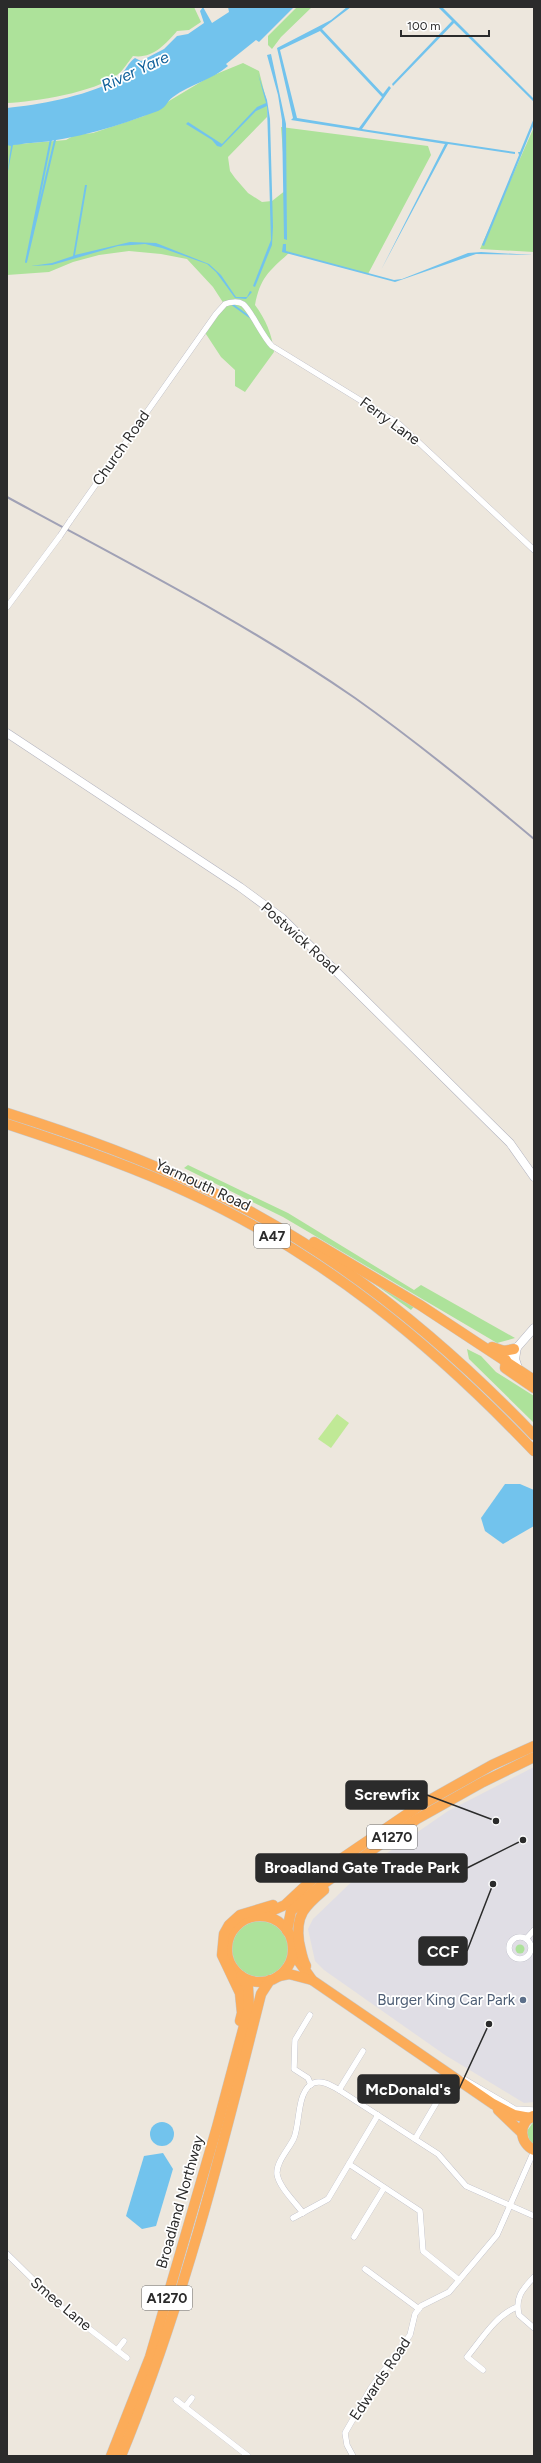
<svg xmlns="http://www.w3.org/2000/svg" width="541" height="2463" viewBox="0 0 541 2463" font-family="Figtree,sans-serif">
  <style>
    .industrial { fill: #e0dee5 }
    .green { fill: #ade29a }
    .pitch { fill: #c0e996 }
    .water { fill: #72c3ed; fill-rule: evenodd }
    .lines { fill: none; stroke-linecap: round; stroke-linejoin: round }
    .stream { stroke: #72c3ed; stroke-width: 2 }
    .street-casing { stroke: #b1b2be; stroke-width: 6 }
    .secondary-casing { stroke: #b1b2be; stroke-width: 9 }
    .highway-casing { stroke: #c8c8c8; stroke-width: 11 }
    .street { stroke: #fff; stroke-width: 5.5 }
    .secondary { stroke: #fff; stroke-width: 8 }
    .highway { stroke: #fcac59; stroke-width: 10 }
    .rail { stroke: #a0a1b5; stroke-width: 2 }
    .street-bridge-casing { stroke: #b1b2be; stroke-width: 6; stroke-linecap: butt }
    .street-bridge { stroke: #fff; stroke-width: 5.5 }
    .service-dot { fill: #5c6f8a; stroke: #fff; stroke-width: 1.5 }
    .labels { text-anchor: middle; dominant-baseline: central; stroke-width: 3.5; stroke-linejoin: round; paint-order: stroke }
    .shield { fill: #fff; stroke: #6b6b6b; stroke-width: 1 }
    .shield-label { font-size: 14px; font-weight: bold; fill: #2b2b2b }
    .street-label { font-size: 15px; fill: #2b2b2b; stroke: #fff }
    .service-label { font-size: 15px; fill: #4e5e75; stroke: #fff; text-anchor: end }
    .water-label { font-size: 16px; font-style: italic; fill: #0f609a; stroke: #fff }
    .leader { fill: none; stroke: #2b2b2b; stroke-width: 1.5 }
    .callout-dot { fill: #2b2b2b; stroke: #fff; stroke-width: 1.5 }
    .callout { fill: #2b2b2b; stroke: #2b2b2b; stroke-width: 1.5 }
    .callout-label { font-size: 16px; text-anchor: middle; font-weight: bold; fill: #fff }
  </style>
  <rect width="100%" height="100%" fill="#ede7dd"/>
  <path class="industrial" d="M534,1767V2102L524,2103L445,2055L324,1970L315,1961L308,1929L313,1919L367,1867L448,1811Z"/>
  <g class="green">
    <path d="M7,7H194L201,22L189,30L177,31C165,45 152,59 133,56C128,62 123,71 117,75C96,92 34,102 7,103Z"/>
    <path d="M297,7H312L281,37L272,49L268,45V36Z"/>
    <path d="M243,63L259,71L267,103V117L228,157L230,171L235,178L248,193L262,202L272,201L286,190L281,127L428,146L431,155L368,274L289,253C269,271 260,278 255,305C266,320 272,334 274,352L245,392L235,386V370L221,357L204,331L224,304L213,287L187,259L161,254L129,251L99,255L73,262L49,272L7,275V145L66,140L75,135L93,133L144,116L209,77Z"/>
    <path d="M534,127V252L480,249Z"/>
    <path d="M188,1165L288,1213L414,1290L421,1285L515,1338L497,1343L283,1217L184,1168Z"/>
    <path d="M366,1278L416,1304L411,1310Z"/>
    <path d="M467,1349L481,1356L496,1372L534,1396V1423L469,1359Z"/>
    <circle cx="260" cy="1949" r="28"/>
    <circle cx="520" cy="1949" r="4.5"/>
    <path d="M534,2121V2145L529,2140L527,2131Z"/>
  </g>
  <path class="pitch" d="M337,1414L349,1423L331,1448L318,1439Z"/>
  <g class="water">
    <path d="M203,7L212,23L229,12L228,7H294L259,42L256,40L226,64L228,66C212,80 190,84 173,97C166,102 168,106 158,111C117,126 75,140 31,143C25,143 19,145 13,145L7,176L11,146L7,145V108C38,105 85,96 112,82C125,75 127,63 135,58L141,61L164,49L177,36L188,34L204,23L200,11Z"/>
    <path d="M347,7H351L322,29L383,94L389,86L391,88L362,129L515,152V154L448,144L381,270L445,144L291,120L293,118L277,48L331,20ZM320,31L382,97L359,128L297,118L280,50Z"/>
    <path d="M438,7H442L534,99L533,101L454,23L393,86L392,84L452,21Z"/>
    <path d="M271,54L286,124L287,240L284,239L282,120L278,95L267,55Z"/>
    <path d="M258,74L267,100L270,119L273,227L272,245L255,287L253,286L271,240L267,106L256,111L221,147L217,146L212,140L186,124L188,122L222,144L257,107L266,103Z"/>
    <path d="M534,118V124L484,246L482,245L519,155L518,152H520Z"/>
    <path d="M85,185H87L75,255L130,242L156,243L209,264L221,275L236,297H247L250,291L252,292L246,299L235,298L216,272L207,264L162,248L145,244L118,246L52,265L31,266L52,263L73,256Z"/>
    <path d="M283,244H286V251L394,280L402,279L468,253L481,252L534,255L476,254L395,282L282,252Z"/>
    <path d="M505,1484H520L534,1490V1526L503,1544L485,1531L481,1518Z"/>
    <circle cx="162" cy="2134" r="12"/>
    <path d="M163,2153L173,2169L156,2226L142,2229L126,2216L144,2156Z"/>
  </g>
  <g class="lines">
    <g class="stream">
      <path d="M51,139L26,262L55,140"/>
      <path d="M233,305L251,318"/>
    </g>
    <defs>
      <g id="street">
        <path d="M70,521L216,314L225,304C230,302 238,301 243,304C251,310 262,336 272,346L399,424L534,550"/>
        <path d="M7,607L60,536"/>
        <circle cx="520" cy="1948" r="11"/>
        <path d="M526,1939L534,1930"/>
        <path d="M310,2015L295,2040L294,2069L308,2078L311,2085"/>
        <path d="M464,2079L515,2109L534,2110"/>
        <path d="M339,2090L363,2051"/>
        <path d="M415,2139L438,2100"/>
        <path d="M349,2164L420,2211L423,2251L459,2280"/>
        <path d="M303,2213C295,2202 279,2187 277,2174C276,2162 289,2149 294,2138C300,2123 297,2096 310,2085C319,2078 331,2085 339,2090L438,2154L466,2186L534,2216"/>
        <path d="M293,2218L328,2199L378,2115"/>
        <path d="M354,2237L384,2188"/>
        <path d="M7,2254L61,2307L127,2358"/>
        <path d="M365,2269L419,2309"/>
        <path d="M534,2277C522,2290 515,2297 519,2315L534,2328"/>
        <path d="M117,2350L124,2341"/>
        <path d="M483,2370L467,2357C482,2339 495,2316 517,2307"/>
        <path d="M176,2400L248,2456"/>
        <path d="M185,2407L192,2398"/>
        <path d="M353,2456L347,2445L345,2433L371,2388L410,2335L415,2314L421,2306L449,2292L497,2235L534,2151"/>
      </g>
      <g id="secondary">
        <path d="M7,733L240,887L282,918L510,1143L534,1177"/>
        <path d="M517,1347L515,1359L518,1368"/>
        <path d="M506,1360L534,1328"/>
      </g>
      <g id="highway">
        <path d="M7,1113C74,1134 140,1158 204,1188C330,1247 438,1335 534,1435"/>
        <path d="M7,1124C68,1144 129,1165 187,1192C323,1254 432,1344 534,1451"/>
        <path d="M314,1242L420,1305L534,1380"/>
        <path d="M492,1347L504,1351L514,1349"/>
        <path d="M506,1360L505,1368L534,1388"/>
        <path d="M260,1916L285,1905L316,1876L419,1806L492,1765L534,1746"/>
        <circle cx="260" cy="1949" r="33"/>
        <path d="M287,1931L291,1911L319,1887L417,1819L483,1782L534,1757"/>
        <path d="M293,1953L312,1980L493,2104L514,2115L530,2118"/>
        <path d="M306,1966C302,1959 301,1950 299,1942C295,1915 305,1906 324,1890"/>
        <path d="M279,1976L289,1974L312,1980"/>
        <path d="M240,2021L242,2013L240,1993L222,1955L224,1934L229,1925L240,1915L273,1905"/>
        <path d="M498,2110L522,2133"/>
        <path d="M533,2116C518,2123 519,2143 534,2150"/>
        <path d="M111,2456L150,2357L217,2127L249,2007L248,1987L241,1976"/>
        <path d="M121,2456C182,2308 222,2150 261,1994L270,1980"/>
      </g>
    </defs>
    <use href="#street" class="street-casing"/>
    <use href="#secondary" class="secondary-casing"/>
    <use href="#highway" class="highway-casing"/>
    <use href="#street" class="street"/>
    <use href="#secondary" class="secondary"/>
    <use href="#highway" class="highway"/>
    <path class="rail" d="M7,497C124,561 245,622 355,698C417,742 476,790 534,839"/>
    <defs>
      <path id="street-bridge" d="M60,536L70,521"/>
    </defs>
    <use href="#street-bridge" class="street-bridge-casing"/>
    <use href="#street-bridge" class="street-bridge"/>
  </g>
  <circle class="service-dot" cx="523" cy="2000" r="4"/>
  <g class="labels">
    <g class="shield">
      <rect x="254" y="1224" width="36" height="24" rx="3"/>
      <rect x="367" y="1825" width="50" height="24" rx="3"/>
      <rect x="142" y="2286" width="50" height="24" rx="3"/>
    </g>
    <g class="shield-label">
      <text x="272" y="1236">A47</text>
      <text x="392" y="1837">A1270</text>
      <text x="167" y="2298">A1270</text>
    </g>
    <g class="street-label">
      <text transform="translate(390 421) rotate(36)">Ferry Lane</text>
      <text transform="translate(121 448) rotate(-55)">Church Road</text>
      <text transform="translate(300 938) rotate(42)">Postwick Road</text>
      <text transform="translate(203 1185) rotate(25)">Yarmouth Road</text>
      <text transform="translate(180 2202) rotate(-74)">Broadland Northway</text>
      <text transform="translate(61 2304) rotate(40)">Smee Lane</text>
      <text transform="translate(380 2379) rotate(-56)">Edwards Road</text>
    </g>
    <g class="service-label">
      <text x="515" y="2000">Burger King Car Park</text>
    </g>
    <g class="water-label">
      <text transform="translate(135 71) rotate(-25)">River Yare</text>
    </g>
  </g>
  <path class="leader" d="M496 1821L427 1795M523 1840L467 1868M493 1884L467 1951M489 2024L459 2089"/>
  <g class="callout-dot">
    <circle cx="496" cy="1821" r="4"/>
    <circle cx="523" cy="1840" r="4"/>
    <circle cx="493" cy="1884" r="4"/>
    <circle cx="489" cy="2024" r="4"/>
  </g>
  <g class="callout">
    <rect x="346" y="1781" width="81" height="28" rx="4"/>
    <rect x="256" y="1854" width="211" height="28" rx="4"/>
    <rect x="419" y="1937" width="48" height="28" rx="4"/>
    <rect x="358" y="2075" width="101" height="28" rx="4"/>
  </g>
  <g class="callout-label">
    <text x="387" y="1800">Screwfix</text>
    <text x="362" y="1873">Broadland Gate Trade Park</text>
    <text x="443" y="1957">CCF</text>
    <text x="408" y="2095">McDonald's</text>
  </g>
  <rect width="541" height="2463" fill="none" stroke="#2b2b2b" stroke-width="16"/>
  <path d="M401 30v6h88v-6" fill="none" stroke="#2b2b2b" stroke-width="2"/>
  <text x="407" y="30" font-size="12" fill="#2b2b2b" stroke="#ffffff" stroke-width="3" paint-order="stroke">100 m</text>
</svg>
